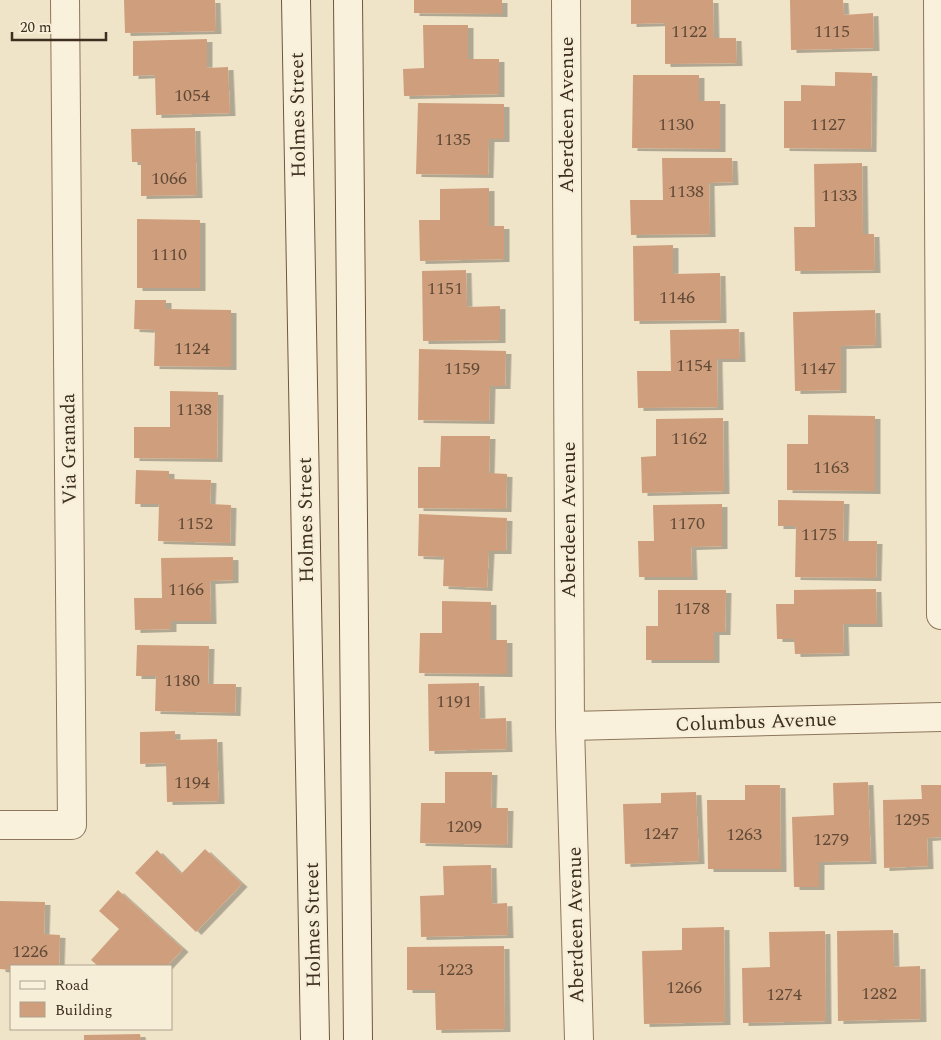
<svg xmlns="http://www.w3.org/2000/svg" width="941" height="1040" viewBox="0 0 941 1040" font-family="Spectral,serif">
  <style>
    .building { fill: #cf9f7d; filter: url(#shadow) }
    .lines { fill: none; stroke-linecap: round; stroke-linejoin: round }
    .street-casing { stroke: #8d765c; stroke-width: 30 }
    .secondary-casing { stroke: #6f573f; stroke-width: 30 }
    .street { stroke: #faf1dc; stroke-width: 28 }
    .secondary { stroke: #faf1dc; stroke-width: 28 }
    .labels { text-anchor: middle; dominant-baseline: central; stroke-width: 4.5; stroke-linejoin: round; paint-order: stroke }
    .number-label { font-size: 18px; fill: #624a37 }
    .street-label { font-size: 20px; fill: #3d2e20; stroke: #f7eed8 }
  </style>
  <defs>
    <filter id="shadow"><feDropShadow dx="5.5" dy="3" stdDeviation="0" flood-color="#0004"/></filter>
  </defs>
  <rect width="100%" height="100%" fill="#f0e4c8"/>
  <g class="building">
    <path d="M124,0H215L216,31L125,33Z"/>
    <path d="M414,0H502V14L414,13Z"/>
    <path d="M631,0H713L714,38H736L737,63L665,64V23L631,24Z"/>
    <path d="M790,0H843L844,15L873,13L874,48L791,50Z"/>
    <path d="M423,25H468V59H499V94L404,96L403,69L424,68Z"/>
    <path d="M207,39V68L228,67L230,113L156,115L155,75L133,76V41Z"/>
    <path d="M835,72L872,73L871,149L784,148V101H801V85L835,86Z"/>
    <path d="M633,75H699V101H720V149L632,148Z"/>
    <path d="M418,103L504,104V139H489L488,175L416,174Z"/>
    <path d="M195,128L197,195L141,196V162H132L131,129Z"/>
    <path d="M662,158H732L733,182L709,183L710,234L631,235L630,200H663Z"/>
    <path d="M862,163L863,234H874L875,270L795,271L794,227H815L814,164Z"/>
    <path d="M489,188V226H504V259L420,261L419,220H440V189Z"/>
    <path d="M137,219L200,220V288H137Z"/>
    <path d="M673,245V274L720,273L721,320L634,321L633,246Z"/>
    <path d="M466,270L467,307L500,306V340L423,341L422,271Z"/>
    <path d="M135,300H166V309L231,310V367L154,366L155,330L134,329Z"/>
    <path d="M875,310L876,345L841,346V390L795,391L793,312Z"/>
    <path d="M739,329L740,359H717L718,407L638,408L637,371H671L670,330Z"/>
    <path d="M419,349L506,351L505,386H490L489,421L418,420Z"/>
    <path d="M170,391L218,392L217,459L134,458V427H170Z"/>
    <path d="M808,415L875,416V491L787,490V444H808Z"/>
    <path d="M723,418L724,491L642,493L641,457L656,456V419Z"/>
    <path d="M441,436H490L489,473L507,474L506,509L418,508V467H440Z"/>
    <path d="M136,470L169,471V479L211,480L210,504L231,505L230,543L158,541L159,504H135Z"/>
    <path d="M778,500L844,501L843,541H877L876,578L795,577L796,526H778Z"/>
    <path d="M722,504V546L691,547L692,577H639L638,541H654L653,505Z"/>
    <path d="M419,514L507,518L506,551H489L487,588L443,586L444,557L418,556Z"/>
    <path d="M233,557V580L210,581L211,621H171V629L135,630L134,598H162L161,558Z"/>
    <path d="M876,589L877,624H843L844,653L795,654L794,639H777L776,604H794V590Z"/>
    <path d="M658,590H726L725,632H714V660H646V626H658Z"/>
    <path d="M442,601L491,602V640H507V674L419,673L420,633H442Z"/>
    <path d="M137,645L209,646L208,684H236L235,713L155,711L156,676H136Z"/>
    <path d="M479,683L480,719L506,718L507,749L429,751L428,684Z"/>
    <path d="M175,731V740L217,739L219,801L167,802L166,763L140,764V732Z"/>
    <path d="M445,772H492L491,808H508L507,845L420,843L421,803H445Z"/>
    <path d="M868,782L871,861L819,862V887H794L792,817L834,815L833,783Z"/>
    <path d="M745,785H780L781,869H708L707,800H745Z"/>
    <path d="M921,785H941V837L927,838L928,866L884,868L883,800L922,799Z"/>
    <path d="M696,792L699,861L625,864L623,804L661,803V793Z"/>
    <path d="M205,849L242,884L196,932L135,873L157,850L181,874Z"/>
    <path d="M491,865L492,904L507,903L508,935L421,937L420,896L444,895L443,866Z"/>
    <path d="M118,890L183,949L167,966H98L91,960L119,929L99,911Z"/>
    <path d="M0,901L45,902L44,934L60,935L59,966H11V970L0,969Z"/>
    <path d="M724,927L725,1022L644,1024L642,951L682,950V928Z"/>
    <path d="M893,930L894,967L920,966L921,1019L838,1021L837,931Z"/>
    <path d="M825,931L826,1021L743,1023L742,968L770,967L769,932Z"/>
    <path d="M504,946L505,1029L436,1030L435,990H407V947Z"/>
    <path d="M140,1034L141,1040H84V1035Z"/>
  </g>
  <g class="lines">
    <defs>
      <g id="street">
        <path d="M566,0L570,726L579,1040"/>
        <path d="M938,0L941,615"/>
        <path d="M570,726L941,717"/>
        <path d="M0,825H72L65,0"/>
      </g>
      <g id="secondary">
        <path d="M296,0L315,1040"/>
        <path d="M348,0L358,1040"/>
      </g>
    </defs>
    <use href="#street" class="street-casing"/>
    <use href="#secondary" class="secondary-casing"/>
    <use href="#street" class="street"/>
    <use href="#secondary" class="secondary"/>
  </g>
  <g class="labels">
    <g class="number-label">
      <text x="689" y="31">1122</text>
      <text x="832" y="31">1115</text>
      <text x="192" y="95">1054</text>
      <text x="676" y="124">1130</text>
      <text x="828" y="124">1127</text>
      <text x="453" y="139">1135</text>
      <text x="169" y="178">1066</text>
      <text x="686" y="191">1138</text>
      <text x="839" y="195">1133</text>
      <text x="169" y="254">1110</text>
      <text x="445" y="288">1151</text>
      <text x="677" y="297">1146</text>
      <text x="192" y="348">1124</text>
      <text x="694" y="365">1154</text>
      <text x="462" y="368">1159</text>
      <text x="818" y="368">1147</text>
      <text x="194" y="409">1138</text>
      <text x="689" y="438">1162</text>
      <text x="831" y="467">1163</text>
      <text x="195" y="523">1152</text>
      <text x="687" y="523">1170</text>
      <text x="819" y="534">1175</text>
      <text x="186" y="589">1166</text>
      <text x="692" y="608">1178</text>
      <text x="182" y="680">1180</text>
      <text x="454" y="701">1191</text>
      <text x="192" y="782">1194</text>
      <text x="912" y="819">1295</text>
      <text x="464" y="826">1209</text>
      <text x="661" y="833">1247</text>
      <text x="744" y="834">1263</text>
      <text x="831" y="839">1279</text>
      <text x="30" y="951">1226</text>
      <text x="455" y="969">1223</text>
      <text x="684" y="987">1266</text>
      <text x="879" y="993">1282</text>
      <text x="784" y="994">1274</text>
    </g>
    <g class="street-label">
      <text transform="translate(298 115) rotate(-91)">Holmes Street</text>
      <text transform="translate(567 115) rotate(-90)">Aberdeen Avenue</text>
      <text transform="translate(69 449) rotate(-91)">Via Granada</text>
      <text transform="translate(306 520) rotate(-91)">Holmes Street</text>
      <text transform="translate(569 520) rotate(-90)">Aberdeen Avenue</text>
      <text transform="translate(756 722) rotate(-2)">Columbus Avenue</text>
      <text transform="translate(313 925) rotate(-91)">Holmes Street</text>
      <text transform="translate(576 925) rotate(-91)">Aberdeen Avenue</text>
    </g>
  </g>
  <rect x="10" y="965" width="162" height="65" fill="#f7eed8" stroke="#ada18e"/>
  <rect x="20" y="981" width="25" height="8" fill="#faf1dc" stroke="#ada18e"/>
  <text x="55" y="990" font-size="15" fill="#3d2e20">Road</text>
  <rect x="20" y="1002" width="25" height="15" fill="#cf9f7d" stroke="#ada18e"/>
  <text x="55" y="1015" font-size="15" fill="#3d2e20">Building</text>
  <path d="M12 32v8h94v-8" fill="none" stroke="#3d2e20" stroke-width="2.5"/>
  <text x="20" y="32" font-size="15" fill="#3d2e20" stroke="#f7eed8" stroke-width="4" paint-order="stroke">20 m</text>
</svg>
